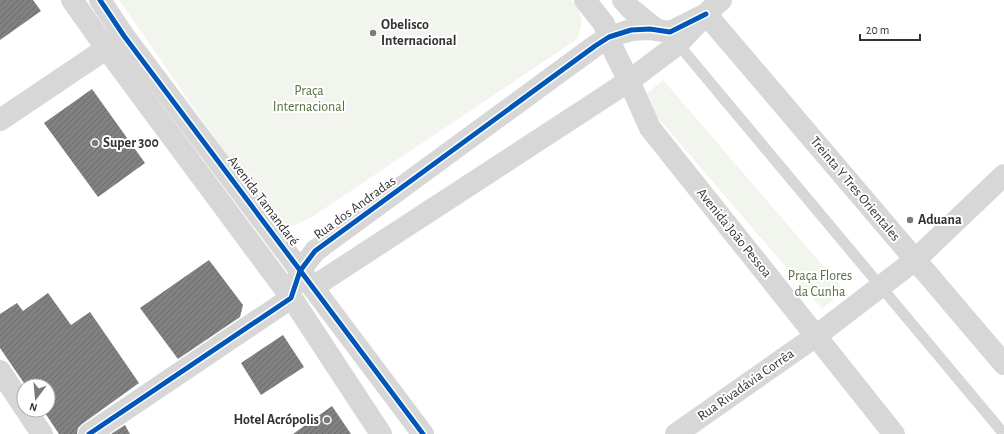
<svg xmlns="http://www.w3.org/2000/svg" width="1004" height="434" viewBox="0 0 1004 434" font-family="'Alegreya Sans',sans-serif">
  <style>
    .green { fill: #f1f5ed }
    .building { fill: url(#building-hatch) }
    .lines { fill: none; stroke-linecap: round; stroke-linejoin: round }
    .service { stroke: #d7d7d7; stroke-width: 11 }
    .minor { stroke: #d7d7d7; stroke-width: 22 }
    .tertiary { stroke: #d7d7d7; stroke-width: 22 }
    .cycleway-casing { stroke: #fff; stroke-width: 8 }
    .cycleway { stroke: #0057b8; stroke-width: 5 }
    .poi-dot { fill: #7a7a7a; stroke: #fff; stroke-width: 1.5 }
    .labels { text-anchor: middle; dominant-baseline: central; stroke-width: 4; stroke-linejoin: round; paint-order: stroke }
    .poi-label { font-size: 14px; font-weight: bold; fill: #333; stroke: #fff; text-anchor: start }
    .park-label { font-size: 14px; fill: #56703f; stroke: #fff }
    .street-label { font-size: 14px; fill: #333; stroke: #fff }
  </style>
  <defs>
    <pattern id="building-hatch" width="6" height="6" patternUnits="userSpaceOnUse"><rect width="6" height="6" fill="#818181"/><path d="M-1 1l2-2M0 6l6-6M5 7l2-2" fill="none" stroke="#6a6a6a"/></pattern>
  </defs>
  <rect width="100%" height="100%" fill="#fff"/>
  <g class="green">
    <path d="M119,0H571C583,13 584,25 576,40L312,217L294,226L280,225L269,216Z"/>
    <path d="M663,80L844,290L822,309L641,98Z"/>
  </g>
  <g class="building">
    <path d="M0,0H33L41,11L0,40Z"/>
    <path d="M92,89L145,163L98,197L44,123Z"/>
    <path d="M209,260L243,305L240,317L178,359L140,308Z"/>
    <path d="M48,293L71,325L90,312L139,383L82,424L78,428L77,434H59L43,410H48V386H26L0,348V314L17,303L23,311Z"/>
    <path d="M283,335L304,367L261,395L241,363Z"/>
    <path d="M332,406L351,434H293Z"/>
    <path d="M125,425L130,434H111Z"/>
  </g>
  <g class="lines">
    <path class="service" d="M678,44L1004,434"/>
    <g class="minor">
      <path d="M0,120L122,38"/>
      <path d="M816,336L915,260L1004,175"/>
      <path d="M89,434L291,298"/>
    </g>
    <g class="tertiary">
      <path d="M72,0L106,48L293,300L381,434"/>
      <path d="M100,0L124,36L423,434"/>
      <path d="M585,0L604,24L613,49L629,81L650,128L894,434"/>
      <path d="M623,0L631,9L657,30"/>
      <path d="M706,14L1004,364"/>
      <path d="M296,284L300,271L315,251L595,46L609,37L631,30L650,29L670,32L706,14"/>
      <path d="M313,287L629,81L678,44L706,14L721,0"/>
      <path d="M0,371L24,407"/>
      <path d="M26,410L42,434"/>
      <path d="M676,434L816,336"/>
    </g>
    <defs>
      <g id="cycleway">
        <path d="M100,0L124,36L423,434"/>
        <path d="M89,434L291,298L300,271L315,251L595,46L609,37L631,30L650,29L670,32L706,14"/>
      </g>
    </defs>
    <use href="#cycleway" class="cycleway-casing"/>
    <use href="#cycleway" class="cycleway"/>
  </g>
  <g class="poi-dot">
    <circle cx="373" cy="33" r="4"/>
    <circle cx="95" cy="143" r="4"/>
    <circle cx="910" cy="220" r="4"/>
    <circle cx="327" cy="420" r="4"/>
  </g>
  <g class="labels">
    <g class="poi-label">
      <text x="381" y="25">Obelisco<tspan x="381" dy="16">Internacional</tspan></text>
      <text x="103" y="143">Super 300</text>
      <text x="918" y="220">Aduana</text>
      <text x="319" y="420" text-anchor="end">Hotel Acrópolis</text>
    </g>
    <g class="park-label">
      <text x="309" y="91">Praça<tspan x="309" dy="16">Internacional</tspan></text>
      <text x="820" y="276">Praça Flores<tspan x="820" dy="16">da Cunha</tspan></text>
    </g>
    <g class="street-label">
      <text transform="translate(855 189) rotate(50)">Treinta Y Tres Orientales</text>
      <text transform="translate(263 201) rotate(53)">Avenida Tamandaré</text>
      <text transform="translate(355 208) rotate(-36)">Rua dos Andradas</text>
      <text transform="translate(734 233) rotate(51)">Avenida João Pessoa</text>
      <text transform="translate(746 385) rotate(-35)">Rua Rivadávia Corrêa</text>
    </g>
  </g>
  <g transform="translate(36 398) rotate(196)"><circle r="19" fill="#ffffff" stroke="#adadad"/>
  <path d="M0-3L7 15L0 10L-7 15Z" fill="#7a7a7a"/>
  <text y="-6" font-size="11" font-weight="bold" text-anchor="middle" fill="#333333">N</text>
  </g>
  <path d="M860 34v6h60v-6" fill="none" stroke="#333333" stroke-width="2"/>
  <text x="866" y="34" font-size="12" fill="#333333" stroke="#ffffff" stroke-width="3" paint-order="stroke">20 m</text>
</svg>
